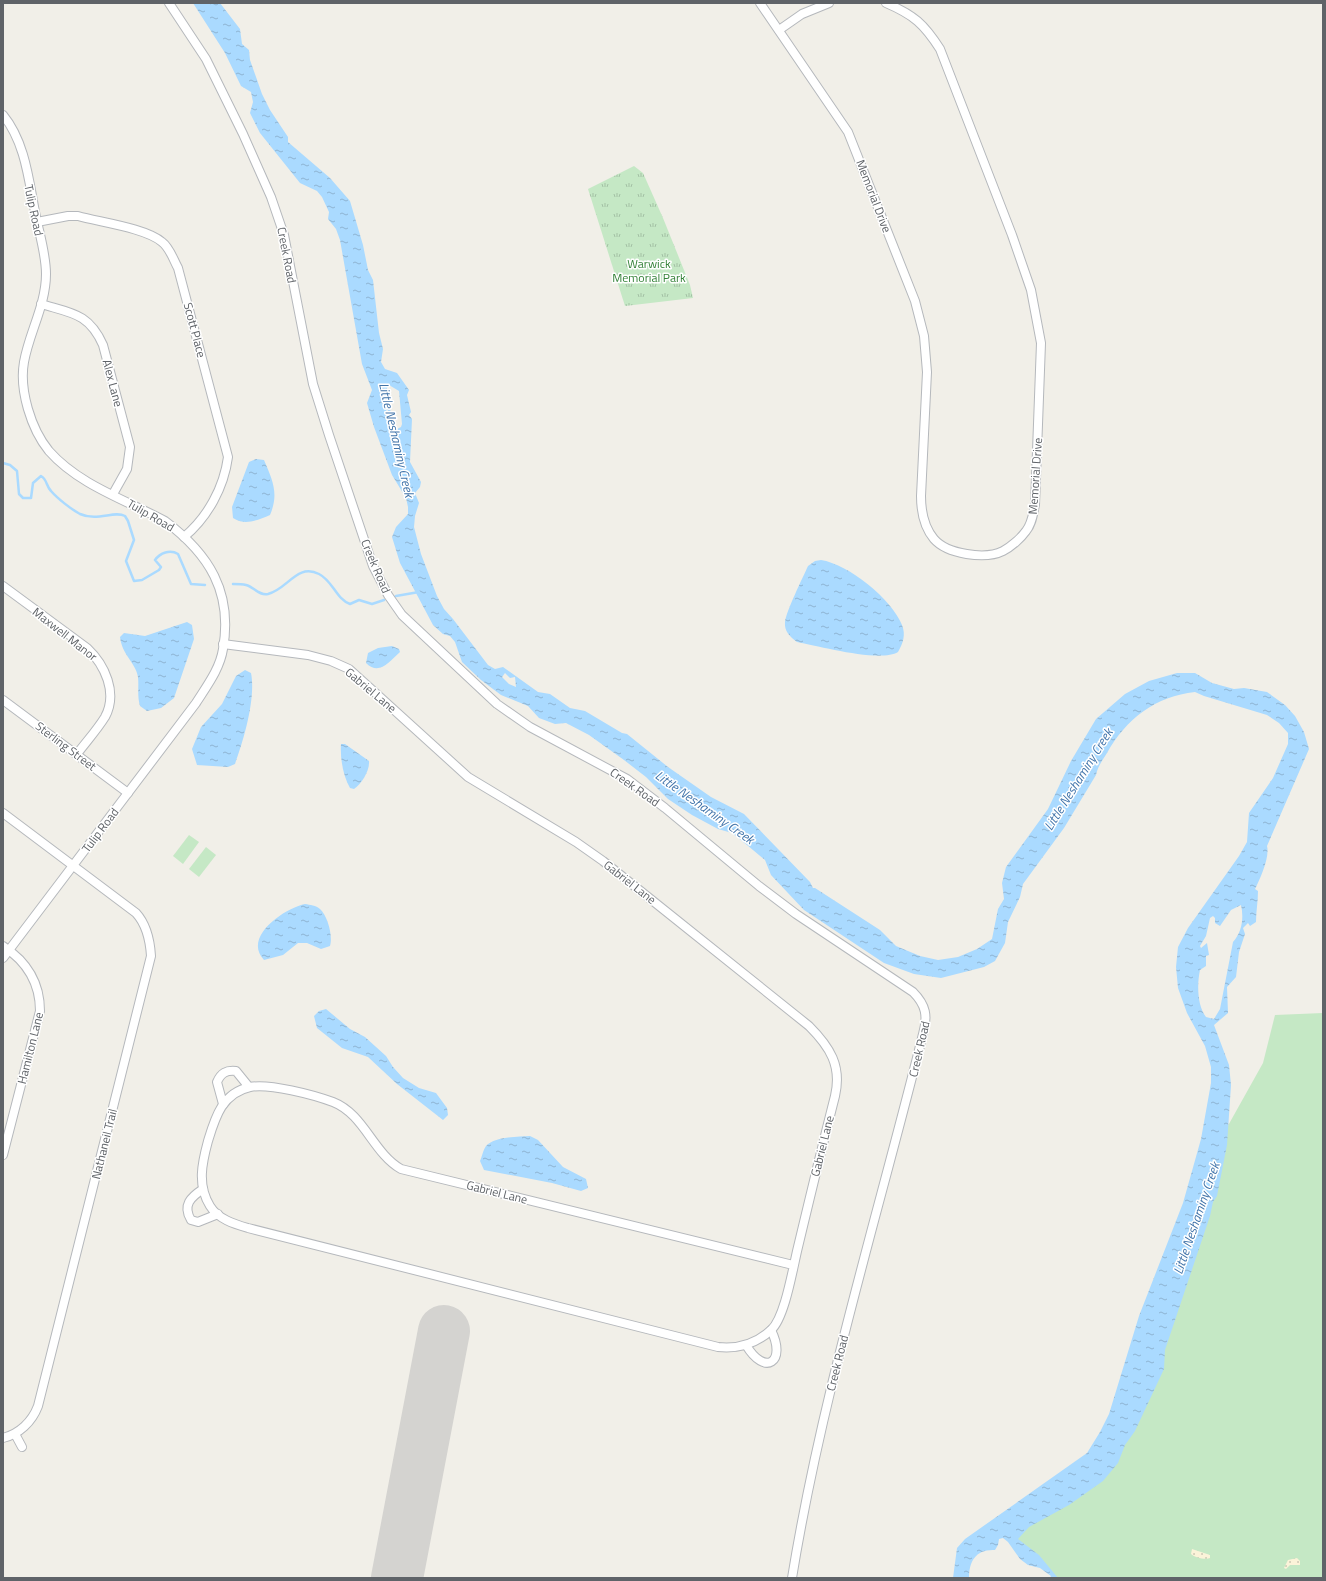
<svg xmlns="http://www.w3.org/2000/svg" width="1326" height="1581" viewBox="0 0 1326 1581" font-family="'Titillium Web',sans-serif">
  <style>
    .grass { fill: #c5e8c5 }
    .sand { fill: url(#sand-dots) }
    .park { fill: url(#park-tufts) }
    .water { fill: url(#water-ripples); fill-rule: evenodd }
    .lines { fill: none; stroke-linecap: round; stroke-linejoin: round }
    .stream { stroke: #aadaff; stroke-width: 2.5 }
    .runway { stroke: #d4d3d0; stroke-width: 52 }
    .street-casing { stroke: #b5b8bc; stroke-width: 10 }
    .street { stroke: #fff; stroke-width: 8 }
    .labels { text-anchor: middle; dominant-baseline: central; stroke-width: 3; stroke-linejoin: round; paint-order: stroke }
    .street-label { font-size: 12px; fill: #5f6368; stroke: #fff }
    .park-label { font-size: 12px; fill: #348238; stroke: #fff }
    .water-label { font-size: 13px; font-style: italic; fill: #4174aa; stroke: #fff }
  </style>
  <defs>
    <pattern id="sand-dots" width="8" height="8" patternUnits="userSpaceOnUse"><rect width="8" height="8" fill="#fbf3d9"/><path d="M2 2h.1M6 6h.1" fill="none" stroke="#cec8b4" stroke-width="1.8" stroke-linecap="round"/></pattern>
    <pattern id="park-tufts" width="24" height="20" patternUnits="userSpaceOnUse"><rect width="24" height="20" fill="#c5e8c5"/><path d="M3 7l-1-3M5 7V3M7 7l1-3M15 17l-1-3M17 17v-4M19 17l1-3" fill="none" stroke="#a3c0a4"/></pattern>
    <pattern id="water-ripples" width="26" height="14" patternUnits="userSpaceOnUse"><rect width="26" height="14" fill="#aadaff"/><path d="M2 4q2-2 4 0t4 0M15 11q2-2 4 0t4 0" fill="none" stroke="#8eb4d2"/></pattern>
  </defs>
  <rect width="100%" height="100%" fill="#f1efe8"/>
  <g class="grass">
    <path d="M189,835L199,842L183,864L173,856Z"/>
    <path d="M206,847L216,855L199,877L189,869Z"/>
    <path d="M1323,1013V1578H1055L1015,1538L1126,1435L1225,1131L1263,1063L1275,1015Z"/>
  </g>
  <g class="sand">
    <path d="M1192,1549L1210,1555V1558C1206,1560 1195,1558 1191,1554Z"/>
    <path d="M1297,1558L1300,1561V1565H1290L1286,1569L1284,1568L1288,1560Z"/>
  </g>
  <path class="park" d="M634,166L643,173L663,218L690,285L693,298L625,306L588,189Z"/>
  <g class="water">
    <path d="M193,3H220L240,29L242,44L249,50L250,60L262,94L270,110L288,137V142L330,178L350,201L363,245L368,270L373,280L379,333L383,349L381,362L385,369L397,373L409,390L407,395L411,412L409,415L412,419L410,462L421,482L420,487L415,493L419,503L415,516L414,527L421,554L437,596L444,609L453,619L488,665L495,669L503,667L538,692L550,694L570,708L585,711L622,733L627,734L668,767L711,797L744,814L810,882L813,888H815L880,930L896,946L920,956L938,960L958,957L977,949L992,939L998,909L1004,899L1002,883L1006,867L1048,809L1071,761L1096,719L1125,694L1149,681L1177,673H1195L1212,683L1234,689L1244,688L1267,692L1285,705L1295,716L1304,732L1309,749L1267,846C1270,857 1260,879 1255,889L1258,891C1258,902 1256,911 1256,922L1250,926L1248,923L1243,928L1245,934L1239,952L1236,977L1227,987L1228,1013L1214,1025L1229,1065L1231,1085L1227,1145L1217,1196L1213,1202L1210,1216L1165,1350L1164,1369L1135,1431L1125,1445L1118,1463L1103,1481L1069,1505L1029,1527L1018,1539L1039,1555L1058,1578H1050L1051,1576L1040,1568L1028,1565L1020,1559L1008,1542L1003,1538L999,1539L998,1545L995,1550C976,1549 969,1561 969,1578H953L957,1548L965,1539L1087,1453L1100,1432L1109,1414L1139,1316L1183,1203L1201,1139L1211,1083V1067L1205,1046L1187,1013L1178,988L1176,967L1178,947L1188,928L1239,856L1247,842L1249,813L1273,778L1288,744V733L1279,723L1267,715L1204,696L1195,692C1156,696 1126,719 1107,753C1102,761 1098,766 1096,775L1064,828L1023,884L1020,897L1008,922L1005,943L995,961L984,967L941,978L914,974L884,963L804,910L771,875L765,860L747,845L732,833L718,829L692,815L668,799L646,777L624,760L589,735L566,723L555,724L539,718L528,706L501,695L481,680L462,662L455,642L450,636L443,634L433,625L400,563L392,537L396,527L408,514V507L406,498L392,475L374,427L367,403L372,390L362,364L340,240L336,229L328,219L329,212L322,197L317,191L300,183L260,133L250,113L253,102L251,92L241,86L225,53ZM389,385L399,391L402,424L401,427L397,429L390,424L386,419L387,388ZM505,673L510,678L515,677L516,687L509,684L502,677ZM1241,905C1244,918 1242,932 1233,942L1220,1009L1214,1019L1206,1017C1197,1005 1197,984 1200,970L1206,966V956L1209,955L1207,943L1201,948L1200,946L1206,936L1210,918L1213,916L1215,918V923L1220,926L1231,910Z"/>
    <path d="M256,459L264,460C273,481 279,494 270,515C258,520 245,526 233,518L232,507L249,462Z"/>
    <path d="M821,560C848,564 892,599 902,625C906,635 903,643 898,652C880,663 819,646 797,642C790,637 784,631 785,622C786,612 803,577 808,566L815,561Z"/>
    <path d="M187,622L192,625L194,639L174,698L161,708L147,711L140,706C137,696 139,687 138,677C136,663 122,655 120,637L124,633L145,636Z"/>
    <path d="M392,646L399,649L400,652C389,662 379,676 366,663L368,653L378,648Z"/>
    <path d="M245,670L251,673C256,698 244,739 235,764L228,767L197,765L192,749L201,727L222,704L236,676Z"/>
    <path d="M341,744H345L369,761C370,770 362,784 354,789L350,788C343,776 340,758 341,744Z"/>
    <path d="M305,904C310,905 316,905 320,909C328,916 333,937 330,946L321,949L307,943H298L283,955L264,960C242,937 285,908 305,904Z"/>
    <path d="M326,1009L350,1029L365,1037L386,1056L393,1067L403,1078L419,1088L436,1093L447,1108L448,1115L443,1120L397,1084L368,1057L342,1048L317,1028L314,1016L319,1011Z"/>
    <path d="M530,1136L538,1140L563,1167L586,1179L588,1188L581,1191L552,1183L484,1170L480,1161C482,1157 483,1150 486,1146C495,1136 518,1137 530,1136Z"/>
  </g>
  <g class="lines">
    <g class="stream">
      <path d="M386,398L394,430"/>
      <path d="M3,463L10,465L17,471L19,494L23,498H31L33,483L41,476C47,479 46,486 51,491C58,499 71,509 80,514C98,522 114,510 125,516L128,521L134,540L126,561L134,581L142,580L159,570L161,567L155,560C160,553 170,549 178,554L191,584L205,585"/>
      <path d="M233,584C237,584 242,584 246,585C254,587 259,596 268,594C288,589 297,563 319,574C333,581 336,599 350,604L359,600L372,604L384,600"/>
      <path d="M396,596L419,592"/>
    </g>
    <path class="runway" d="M397,1578L444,1331"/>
    <defs>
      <g id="street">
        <path d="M169,3L206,59L243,134L271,197L284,235L313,384L329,435L373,566L388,595L402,615L497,704L530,727L627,779L665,808L759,886L796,914L913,992C926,1005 928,1016 923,1034C878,1215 822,1394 792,1578"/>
        <path d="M760,3L848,132L915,301L924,336L927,372L921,496C921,511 924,527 934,539C947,554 985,560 1003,551C1011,547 1021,538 1026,531C1032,524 1033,514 1035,505L1041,343L1031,290L1012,235L940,49C924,24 914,15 886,3"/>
        <path d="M779,30L802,14L829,3"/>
        <path d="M3,115C26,143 29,183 36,217C40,236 46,255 46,274C46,305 29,333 24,362C19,390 31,429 49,451C79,485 126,500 165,521C209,554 233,592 223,649C220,669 206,687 196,703L3,958"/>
        <path d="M37,222L68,216H78C99,222 146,228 162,242C170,248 173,259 178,268L228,457C224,487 208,517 184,537"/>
        <path d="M41,304C71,313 89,313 103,345L130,447L127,469L113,494"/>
        <path d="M3,586L87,648C105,665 118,693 105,717C97,730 86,742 77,754"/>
        <path d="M223,644L308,655L331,661L349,669L468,777L576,842L603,861L809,1026C830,1047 842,1066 835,1096C822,1147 810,1197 798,1247C793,1267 785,1318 771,1330C756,1344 737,1349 718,1347L248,1228C234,1224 218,1219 210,1206C197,1185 202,1163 208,1141C215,1118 222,1093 250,1087C269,1083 314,1095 333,1102C364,1114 373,1153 401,1169L793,1265"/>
        <path d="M3,700L128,793"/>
        <path d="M3,813L136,913C147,925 150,940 151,956L38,1406C32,1422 19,1434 3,1438"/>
        <path d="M3,946C26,961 40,983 40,1011L3,1155"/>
        <path d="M223,1104L217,1082C221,1073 226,1070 236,1071L249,1087"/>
        <path d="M203,1189C191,1197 182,1205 191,1220L198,1222L218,1214"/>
        <path d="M746,1345C765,1377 787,1362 771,1330"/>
        <path d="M15,1434L22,1447"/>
      </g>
    </defs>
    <use href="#street" class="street-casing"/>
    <use href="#street" class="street"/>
  </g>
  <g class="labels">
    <g class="street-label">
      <text transform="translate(874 196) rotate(69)">Memorial Drive</text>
      <text transform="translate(34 210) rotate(78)">Tulip Road</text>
      <text transform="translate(287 255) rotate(79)">Creek Road</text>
      <text transform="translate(195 330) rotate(75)">Scott Place</text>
      <text transform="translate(113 383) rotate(75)">Alex Lane</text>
      <text transform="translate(1035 476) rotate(-86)">Memorial Drive</text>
      <text transform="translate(151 515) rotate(30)">Tulip Road</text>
      <text transform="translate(376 566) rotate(67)">Creek Road</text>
      <text transform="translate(65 634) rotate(38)">Maxwell Manor</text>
      <text transform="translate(371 690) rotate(40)">Gabriel Lane</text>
      <text transform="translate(66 746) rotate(37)">Sterling Street</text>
      <text transform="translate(635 787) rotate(35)">Creek Road</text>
      <text transform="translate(100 830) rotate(-53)">Tulip Road</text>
      <text transform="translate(630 882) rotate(38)">Gabriel Lane</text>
      <text transform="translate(30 1048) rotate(-76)">Hamilton Lane</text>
      <text transform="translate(919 1049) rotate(-77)">Creek Road</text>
      <text transform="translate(104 1144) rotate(-76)">Nathaneil Trail</text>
      <text transform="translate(822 1146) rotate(-76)">Gabriel Lane</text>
      <text transform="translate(497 1192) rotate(14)">Gabriel Lane</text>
      <text transform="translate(837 1363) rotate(-76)">Creek Road</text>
    </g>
    <g class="park-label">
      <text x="649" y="263">Warwick<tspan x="649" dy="14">Memorial Park</tspan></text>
    </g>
    <g class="water-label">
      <text transform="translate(397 440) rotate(77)">Little Neshaminy Creek</text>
      <text transform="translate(1078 779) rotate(-58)">Little Neshaminy Creek</text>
      <text transform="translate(705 807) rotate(35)">Little Neshaminy Creek</text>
      <text transform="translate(1196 1218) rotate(-71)">Little Neshaminy Creek</text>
    </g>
  </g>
  <rect width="1326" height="1581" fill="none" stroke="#5f6368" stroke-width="8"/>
</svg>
